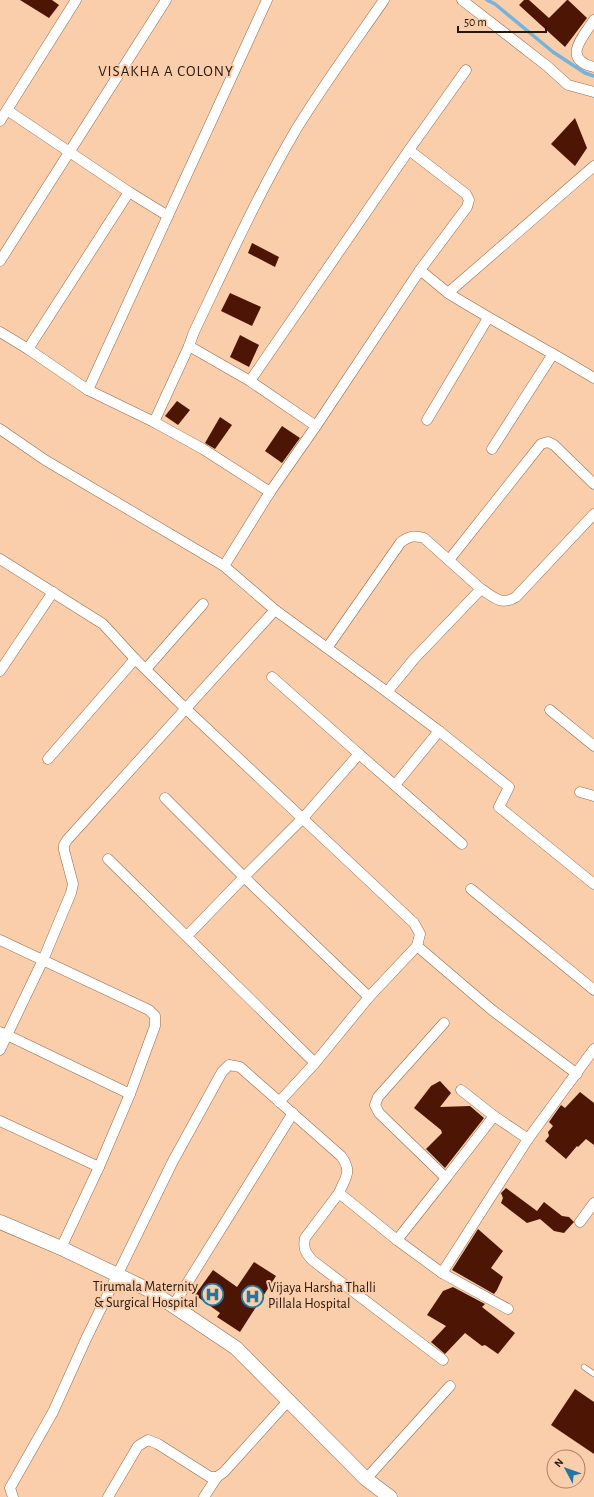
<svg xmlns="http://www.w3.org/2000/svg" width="594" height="1497" viewBox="0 0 594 1497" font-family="'Alegreya Sans',sans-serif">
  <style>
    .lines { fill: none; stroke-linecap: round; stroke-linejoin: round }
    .stream { stroke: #74b3dc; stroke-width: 3.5 }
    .building { fill: #4d1604 }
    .lane-casing { stroke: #936b4c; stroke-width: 6 }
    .street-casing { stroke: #936b4c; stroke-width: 11 }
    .secondary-casing { stroke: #936b4c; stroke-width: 15 }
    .lane { stroke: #fff; stroke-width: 5 }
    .street { stroke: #fff; stroke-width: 10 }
    .secondary { stroke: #fff; stroke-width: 14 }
    .labels { text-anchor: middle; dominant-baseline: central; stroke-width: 4; stroke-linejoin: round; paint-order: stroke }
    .poi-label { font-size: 14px; fill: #27170a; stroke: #facdab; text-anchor: end }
    .neighbourhood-label { font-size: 15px; letter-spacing: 1px; fill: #27170a; stroke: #facdab }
  </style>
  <rect width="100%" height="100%" fill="#facdab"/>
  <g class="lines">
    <path class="stream" d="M487,0L495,4L553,52L585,73L594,76"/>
  </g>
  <g class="building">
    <path d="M20,0H52L59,5L49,18Z"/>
    <path d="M524,0H529L549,18L567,0H568L587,18L565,47L519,5Z"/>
    <path d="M575,118L587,148L575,166L551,144Z"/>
    <path d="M252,243L279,257L275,267L248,253Z"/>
    <path d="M230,293L261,307L252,326L221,311Z"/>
    <path d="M240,335L259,345L249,367L230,357Z"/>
    <path d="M177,401L190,410L178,425L165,416Z"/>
    <path d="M220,417L232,425L215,449L205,443Z"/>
    <path d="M282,426L300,438L282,463L265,451Z"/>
    <path d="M440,1081L451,1093L440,1107L470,1106L484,1118L445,1168L426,1149L442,1133L441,1130L414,1108L431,1086Z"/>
    <path d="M580,1092L594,1103V1145L586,1139L578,1147L577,1146L566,1159L545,1141L549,1136L548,1132L553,1126L549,1122L561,1105L565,1108Z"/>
    <path d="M506,1188L537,1211L544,1202L562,1216L569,1217L574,1222L564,1233L554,1231L540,1219L527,1223L501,1203L503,1198L501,1193Z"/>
    <path d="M478,1229L503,1251L491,1268L503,1277L497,1290L494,1294L452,1270Z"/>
    <path d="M254,1262L276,1276L240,1332L217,1317L220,1313L195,1295L213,1270L237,1287Z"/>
    <path d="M453,1287L485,1304L482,1307L515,1333L498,1354L485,1345L482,1346L465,1333L445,1354L431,1342L446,1326L427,1315L443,1291Z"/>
    <path d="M575,1389L594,1402V1454L551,1425Z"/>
  </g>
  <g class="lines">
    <defs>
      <path id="lane" d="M584,1367L594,1374"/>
      <g id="street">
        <path d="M462,0L547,66L568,85L594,92"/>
        <path d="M594,20C583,37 561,59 594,67"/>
        <path d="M7,110L129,192"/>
        <path d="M0,121L76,0"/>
        <path d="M409,150L466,194L469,200L467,207L420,270"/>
        <path d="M0,261L166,0"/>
        <path d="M448,293C496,323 546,349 594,378"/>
        <path d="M0,332L28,349L88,390L154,422L203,449L270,492"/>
        <path d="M28,349L129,192L168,216"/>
        <path d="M250,381L409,150L466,70"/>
        <path d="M88,390L267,0"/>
        <path d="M427,420L488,318"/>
        <path d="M154,422L189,346"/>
        <path d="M316,426L250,381L189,346L194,332C227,263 258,194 297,128C324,84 355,42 384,0"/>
        <path d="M0,429L45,460L224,566L275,610"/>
        <path d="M492,449L553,354"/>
        <path d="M0,559L103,624L135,659L185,708L414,923L420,934L417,946L492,1010L577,1074"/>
        <path d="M449,560L541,444L548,442L554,445L594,484"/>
        <path d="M224,566L270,492L316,426L420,270L448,293L594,166"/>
        <path d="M481,589C494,597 501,606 516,597L594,514"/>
        <path d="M146,669L203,604"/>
        <path d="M0,671L53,592"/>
        <path d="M387,692L327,648L401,542C410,536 414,535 424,538L481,589L414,659L387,692L439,731L395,785"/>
        <path d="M550,710L594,746"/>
        <path d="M439,731L509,787L499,807L594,884"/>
        <path d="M359,754L462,844"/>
        <path d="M48,759L135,659"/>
        <path d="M580,792L594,796"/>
        <path d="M165,798L244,877L369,997"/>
        <path d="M108,859L315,1063"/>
        <path d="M471,889L594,990"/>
        <path d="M187,936L244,877L303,818L359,754L272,677"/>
        <path d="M0,940L149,1010L155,1016V1026L130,1094L7,1035L43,960L71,893L73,884L64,850V845L67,840L275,610L327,648"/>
        <path d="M0,1032L7,1035L0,1050"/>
        <path d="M461,1090L494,1116L528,1139"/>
        <path d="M279,1102L315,1063L369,997L417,946"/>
        <path d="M0,1121L99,1167"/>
        <path d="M446,1178L494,1116"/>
        <path d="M339,1193L305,1238C303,1248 305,1252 312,1260L443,1360"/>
        <path d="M580,1222L594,1203"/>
        <path d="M397,1240L446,1178L379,1113L375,1105L378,1097L444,1023"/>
        <path d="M61,1248L99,1167L130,1094"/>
        <path d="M442,1273L528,1139L594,1049"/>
        <path d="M173,1306L293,1113"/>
        <path d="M366,1479L450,1386"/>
        <path d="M13,1497L10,1488L53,1412L86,1339L173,1161L222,1072L229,1065L240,1067L341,1156C353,1172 345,1178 339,1193L397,1240L442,1273L508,1309"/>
        <path d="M108,1497L138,1446L148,1440L158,1444L210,1477H217L224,1472L289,1400"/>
        <path d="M204,1497L217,1477"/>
      </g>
      <path id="secondary" d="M0,1222L61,1248L151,1291L236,1348L366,1479L390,1497"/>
    </defs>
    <use href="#lane" class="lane-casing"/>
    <use href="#street" class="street-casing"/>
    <use href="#secondary" class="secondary-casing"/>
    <use href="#lane" class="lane"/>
    <use href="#street" class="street"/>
    <use href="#secondary" class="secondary"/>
  </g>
  <defs>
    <symbol id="hospital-ring" viewBox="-11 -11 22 22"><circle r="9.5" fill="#facdab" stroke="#2077a6" stroke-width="1.5"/><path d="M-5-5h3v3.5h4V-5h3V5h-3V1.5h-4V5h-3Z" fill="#2077a6"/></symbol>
  </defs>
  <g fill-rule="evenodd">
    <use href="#hospital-ring" x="200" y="1282" width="25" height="25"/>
    <use href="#hospital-ring" x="240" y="1284" width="25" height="25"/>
  </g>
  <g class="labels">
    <g class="poi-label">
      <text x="198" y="1287">Tirumala Maternity<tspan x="198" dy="16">&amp; Surgical Hospital</tspan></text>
      <text x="268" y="1288" text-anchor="start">Vijaya Harsha Thalli<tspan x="268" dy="16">Pillala Hospital</tspan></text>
    </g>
    <g class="neighbourhood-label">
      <text x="166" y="71">VISAKHA A COLONY</text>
    </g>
  </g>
  <g transform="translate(566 1469) rotate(311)"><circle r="19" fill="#facdab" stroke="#a6846b"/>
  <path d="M0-3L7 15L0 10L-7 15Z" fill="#2077a6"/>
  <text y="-6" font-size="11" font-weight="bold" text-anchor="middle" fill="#27170a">N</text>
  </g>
  <path d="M458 26v6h88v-6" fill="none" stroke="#27170a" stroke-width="2"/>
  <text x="464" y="26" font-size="12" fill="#27170a" stroke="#facdab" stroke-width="3" paint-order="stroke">50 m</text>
</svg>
